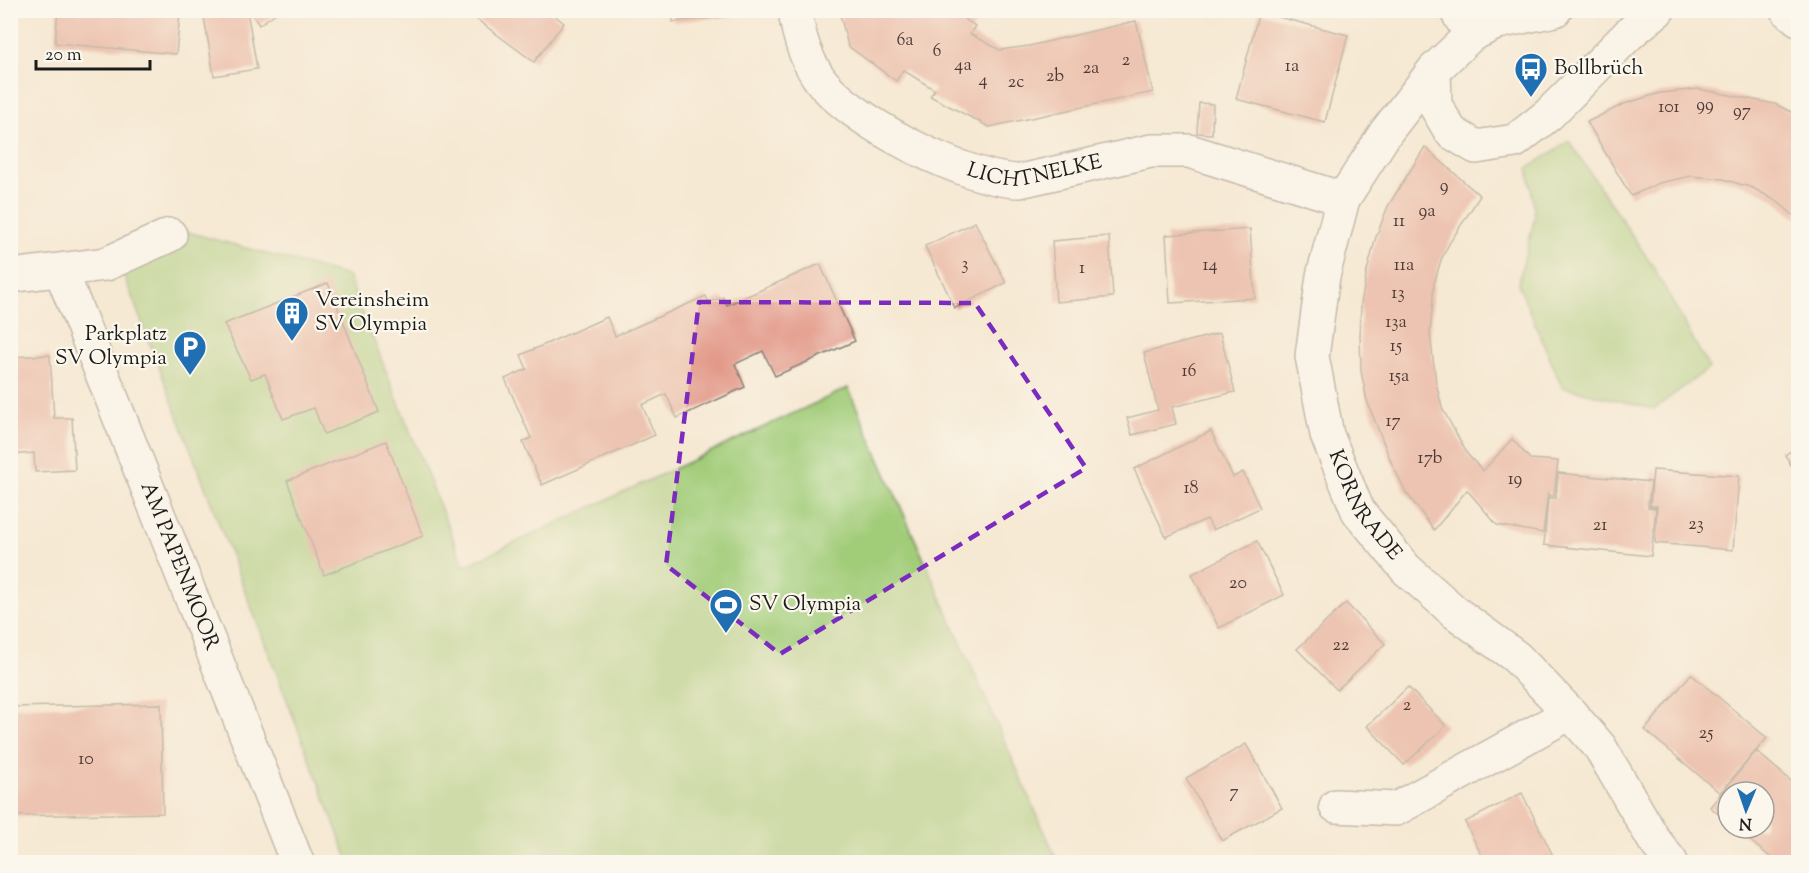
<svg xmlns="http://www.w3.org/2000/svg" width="1809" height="873" viewBox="0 0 1809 873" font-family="'Sorts Mill Goudy',serif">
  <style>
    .green { fill: #a1cc78; stroke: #5e744a; stroke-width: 1.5 }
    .building { fill: #e29787 }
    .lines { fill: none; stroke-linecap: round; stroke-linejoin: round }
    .street-casing { stroke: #898278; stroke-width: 36 }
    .street { stroke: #fff; stroke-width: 33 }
    .marked { fill: none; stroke: #7b2cbf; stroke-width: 4.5; stroke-dasharray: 12 8; stroke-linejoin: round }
    .labels { text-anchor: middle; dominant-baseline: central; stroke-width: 4.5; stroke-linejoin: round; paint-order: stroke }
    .number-label { font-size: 18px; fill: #4e3b37 }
    .poi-label { font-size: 21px; fill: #1c1c1c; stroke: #fbf7ec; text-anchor: start }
    .street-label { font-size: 21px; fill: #1c1c1c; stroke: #fbf7ec }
  </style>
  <rect width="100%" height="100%" fill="#fbf7ec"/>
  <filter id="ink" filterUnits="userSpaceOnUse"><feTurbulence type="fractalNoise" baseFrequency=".0167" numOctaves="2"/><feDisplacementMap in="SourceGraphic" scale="12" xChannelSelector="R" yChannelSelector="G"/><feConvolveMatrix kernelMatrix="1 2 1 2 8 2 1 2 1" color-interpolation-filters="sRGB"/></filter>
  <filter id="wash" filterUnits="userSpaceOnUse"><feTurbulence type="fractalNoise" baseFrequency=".008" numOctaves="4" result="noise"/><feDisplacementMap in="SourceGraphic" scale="24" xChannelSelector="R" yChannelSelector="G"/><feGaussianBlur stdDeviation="1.35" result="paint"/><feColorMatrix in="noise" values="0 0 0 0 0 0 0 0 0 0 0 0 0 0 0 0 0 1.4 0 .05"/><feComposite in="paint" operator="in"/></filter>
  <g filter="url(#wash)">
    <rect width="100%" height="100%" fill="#f6e9d4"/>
    <g class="green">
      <path d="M1569,141L1652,265L1709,368L1654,409L1562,387L1518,284L1535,216L1528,168Z"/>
      <path d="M166,226L348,276L464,566L848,388L1058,862H349L114,250Z"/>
    </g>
    <g id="blocks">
      <g class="building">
        <path d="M58,10H135L180,14L176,54L55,43Z"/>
        <path d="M247,10L257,69L214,76L204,17Z"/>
        <path d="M249,10H280L259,25Z"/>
        <path d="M481,10H548L564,23L534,62L475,18Z"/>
        <path d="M672,10H733V16L673,22Z"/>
        <path d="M839,10H925L936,17L941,10H951L975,26L970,34L1000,50L1029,46L1136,21L1153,92L989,127L930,96L935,90L903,70L896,81L848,46Z"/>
        <path d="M1259,12L1348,35L1325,122L1236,99Z"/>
        <path d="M1699,89L1775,104L1798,115V219L1778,202L1753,188L1723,179L1691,176L1659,183L1631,196L1587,122L1624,104L1660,93Z"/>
        <path d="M1199,103L1213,104L1212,134L1197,133Z"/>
        <path d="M1425,147L1480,196L1450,242L1441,260L1434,284L1430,334L1436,383L1442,408L1468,455L1483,471L1512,439L1530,459L1558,461L1554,496H1549L1548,491L1543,533L1497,525L1467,490L1434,530L1406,492L1392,464L1367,401L1361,371L1360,336L1361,304L1367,271L1376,237L1388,206Z"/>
        <path d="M975,222L1006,283L955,308L925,246Z"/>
        <path d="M1250,229L1255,298L1170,303L1166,235Z"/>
        <path d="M1109,236L1113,297L1056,302L1052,241Z"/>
        <path d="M820,264L855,341L775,376L763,351L735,364L745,387L677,418L666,394L642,405L655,435L542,485L523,442L531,438L505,379L527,369L521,355L607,317L615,336L706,296L709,303L723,297L727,305Z"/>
        <path d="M328,283L379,412L324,434L314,408L283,419L265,374L251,379L224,324Z"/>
        <path d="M1220,333L1235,392L1172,407L1176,424L1132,435L1127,418L1158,410L1144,353Z"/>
        <path d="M50,355L54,418H72L75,470L35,472L34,453L10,455V357Z"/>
        <path d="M1211,431L1233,477L1243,472L1260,508L1213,530L1207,519L1166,537L1134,469Z"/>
        <path d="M386,441L423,536L324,575L287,481Z"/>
        <path d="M1798,446V476L1785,455Z"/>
        <path d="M1653,470L1739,476L1733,550L1655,543L1657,506H1650Z"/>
        <path d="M1558,473L1651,482L1648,507L1656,508L1651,556L1544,545L1548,498H1556Z"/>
        <path d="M1257,541L1284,595L1219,628L1192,574Z"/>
        <path d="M1346,603L1385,644L1337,690L1297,649Z"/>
        <path d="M1691,674L1767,738L1720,793L1645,730Z"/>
        <path d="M1408,687L1446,726L1404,765L1367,726Z"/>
        <path d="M161,704L163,813L10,816V707Z"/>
        <path d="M1246,744L1282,808L1222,841L1186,778Z"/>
        <path d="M1756,751L1798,787V854L1791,862H1776L1735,828H1764V792H1728V822L1710,807Z"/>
        <path d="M1522,793L1556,862H1485L1465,822Z"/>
      </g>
    </g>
  </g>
  <g filter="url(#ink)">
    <use href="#blocks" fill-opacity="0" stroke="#898278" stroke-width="1.5"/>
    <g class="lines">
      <defs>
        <g id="street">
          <path id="s1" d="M795,10C798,33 804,55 817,75C846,120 967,181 1020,181L1151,151H1189L1343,199"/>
          <path d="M1456,10L1471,35"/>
          <path id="s2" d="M1555,10L1498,22L1471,35L1434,70L1386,132L1343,199L1323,276L1312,356L1327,435L1358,511L1406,569L1456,613L1516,657L1570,713L1600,747L1654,840L1671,862"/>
          <path d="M1787,10L1798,19"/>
          <path d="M1434,70L1435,105L1451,132L1476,147L1515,141L1548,115L1630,33L1658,10"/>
          <path id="s3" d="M61,271L297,862"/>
          <path d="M10,276L106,264L170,235"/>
          <path d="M1336,806L1396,809L1570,713"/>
        </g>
      </defs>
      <use href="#street" class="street-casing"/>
      <use href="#street" class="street"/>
    </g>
  </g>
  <path d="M0 0H1809V873H0ZM699,302L975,303L1086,468L780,654L666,565Z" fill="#f6e9d4" fill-opacity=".55" fill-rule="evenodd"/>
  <path class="marked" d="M699,302L975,303L1086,468L780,654L666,565Z"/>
  <defs>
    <symbol id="bus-pin" viewBox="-11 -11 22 30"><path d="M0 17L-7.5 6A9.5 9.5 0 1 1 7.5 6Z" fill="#1f6fb2" stroke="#fbf7ec"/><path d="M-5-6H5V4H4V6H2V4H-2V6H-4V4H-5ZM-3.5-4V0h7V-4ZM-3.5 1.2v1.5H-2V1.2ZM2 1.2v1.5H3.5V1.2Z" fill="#fff"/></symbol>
    <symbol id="building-pin" viewBox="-11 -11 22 30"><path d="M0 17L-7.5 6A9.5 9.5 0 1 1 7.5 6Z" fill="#1f6fb2" stroke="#fbf7ec"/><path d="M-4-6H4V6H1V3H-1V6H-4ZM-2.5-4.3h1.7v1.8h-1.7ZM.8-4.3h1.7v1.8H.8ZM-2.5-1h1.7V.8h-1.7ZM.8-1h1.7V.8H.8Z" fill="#fff"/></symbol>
    <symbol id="parking-pin" viewBox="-11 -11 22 30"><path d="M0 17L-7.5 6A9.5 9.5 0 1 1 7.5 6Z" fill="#1f6fb2" stroke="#fbf7ec"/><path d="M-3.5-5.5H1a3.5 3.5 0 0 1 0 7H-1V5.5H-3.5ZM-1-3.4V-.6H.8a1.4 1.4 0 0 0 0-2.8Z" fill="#fff"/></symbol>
    <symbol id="stadium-pin" viewBox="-11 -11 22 30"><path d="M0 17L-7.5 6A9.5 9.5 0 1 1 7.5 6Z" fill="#1f6fb2" stroke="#fbf7ec"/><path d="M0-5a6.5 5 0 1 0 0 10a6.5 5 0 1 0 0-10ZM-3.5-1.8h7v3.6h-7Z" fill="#fff"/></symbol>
  </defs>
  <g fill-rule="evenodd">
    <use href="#bus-pin" x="1512" y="50" width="38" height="52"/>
    <use href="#building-pin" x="273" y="294" width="38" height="52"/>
    <use href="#parking-pin" x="171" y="328" width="38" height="52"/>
    <use href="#stadium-pin" x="707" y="586" width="38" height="52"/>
  </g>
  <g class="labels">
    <g class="number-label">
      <text x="905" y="41">6a</text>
      <text x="937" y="52">6</text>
      <text x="1126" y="61">2</text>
      <text x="963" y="66">4a</text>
      <text x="1292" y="67">1a</text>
      <text x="1091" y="69">2a</text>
      <text x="1055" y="77">2b</text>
      <text x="983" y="81">4</text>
      <text x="1016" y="83">2c</text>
      <text x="1705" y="106">99</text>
      <text x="1669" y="108">101</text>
      <text x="1742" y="112">97</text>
      <text x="1444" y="187">9</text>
      <text x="1427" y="212">9a</text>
      <text x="1399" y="222">11</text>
      <text x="965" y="265">3</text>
      <text x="1210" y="266">14</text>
      <text x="1404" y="266">11a</text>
      <text x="1082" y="269">1</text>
      <text x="1398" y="294">13</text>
      <text x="1396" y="323">13a</text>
      <text x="1396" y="347">15</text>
      <text x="1189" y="372">16</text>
      <text x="1399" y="377">15a</text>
      <text x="1393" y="422">17</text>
      <text x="1430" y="459">17b</text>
      <text x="1515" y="480">19</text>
      <text x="1191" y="489">18</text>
      <text x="1696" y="525">23</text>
      <text x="1600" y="526">21</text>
      <text x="1238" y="584">20</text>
      <text x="1341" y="646">22</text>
      <text x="1407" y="706">2</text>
      <text x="1706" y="734">25</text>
      <text x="86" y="760">10</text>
      <text x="1234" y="793">7</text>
    </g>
    <g class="poi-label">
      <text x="1554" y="69">Bollbrüch</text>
      <text x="315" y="301">Vereinsheim<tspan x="315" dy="24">SV Olympia</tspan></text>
      <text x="167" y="335" text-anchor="end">Parkplatz<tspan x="167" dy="24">SV Olympia</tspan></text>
      <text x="749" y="605">SV Olympia</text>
    </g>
    <g class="street-label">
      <text stroke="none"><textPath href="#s1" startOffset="318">LICHTNELKE</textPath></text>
      <text stroke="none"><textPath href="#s2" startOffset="618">KORNRADE</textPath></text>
      <text stroke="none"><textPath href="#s3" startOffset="318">AM PAPENMOOR</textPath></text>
    </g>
  </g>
  <rect width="1809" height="873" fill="none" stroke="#fbf7ec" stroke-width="36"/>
  <g transform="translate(1746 810) rotate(182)"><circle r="28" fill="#fbf7ec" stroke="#a29f99" stroke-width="1.5"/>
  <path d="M0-4.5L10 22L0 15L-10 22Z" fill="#1f6fb2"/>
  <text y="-9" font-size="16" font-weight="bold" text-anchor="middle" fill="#1c1c1c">N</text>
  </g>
  <path d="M36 60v9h114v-9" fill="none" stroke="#1c1c1c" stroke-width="3"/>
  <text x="45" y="60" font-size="18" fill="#1c1c1c" stroke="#fbf7ec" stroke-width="4.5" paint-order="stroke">20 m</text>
</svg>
